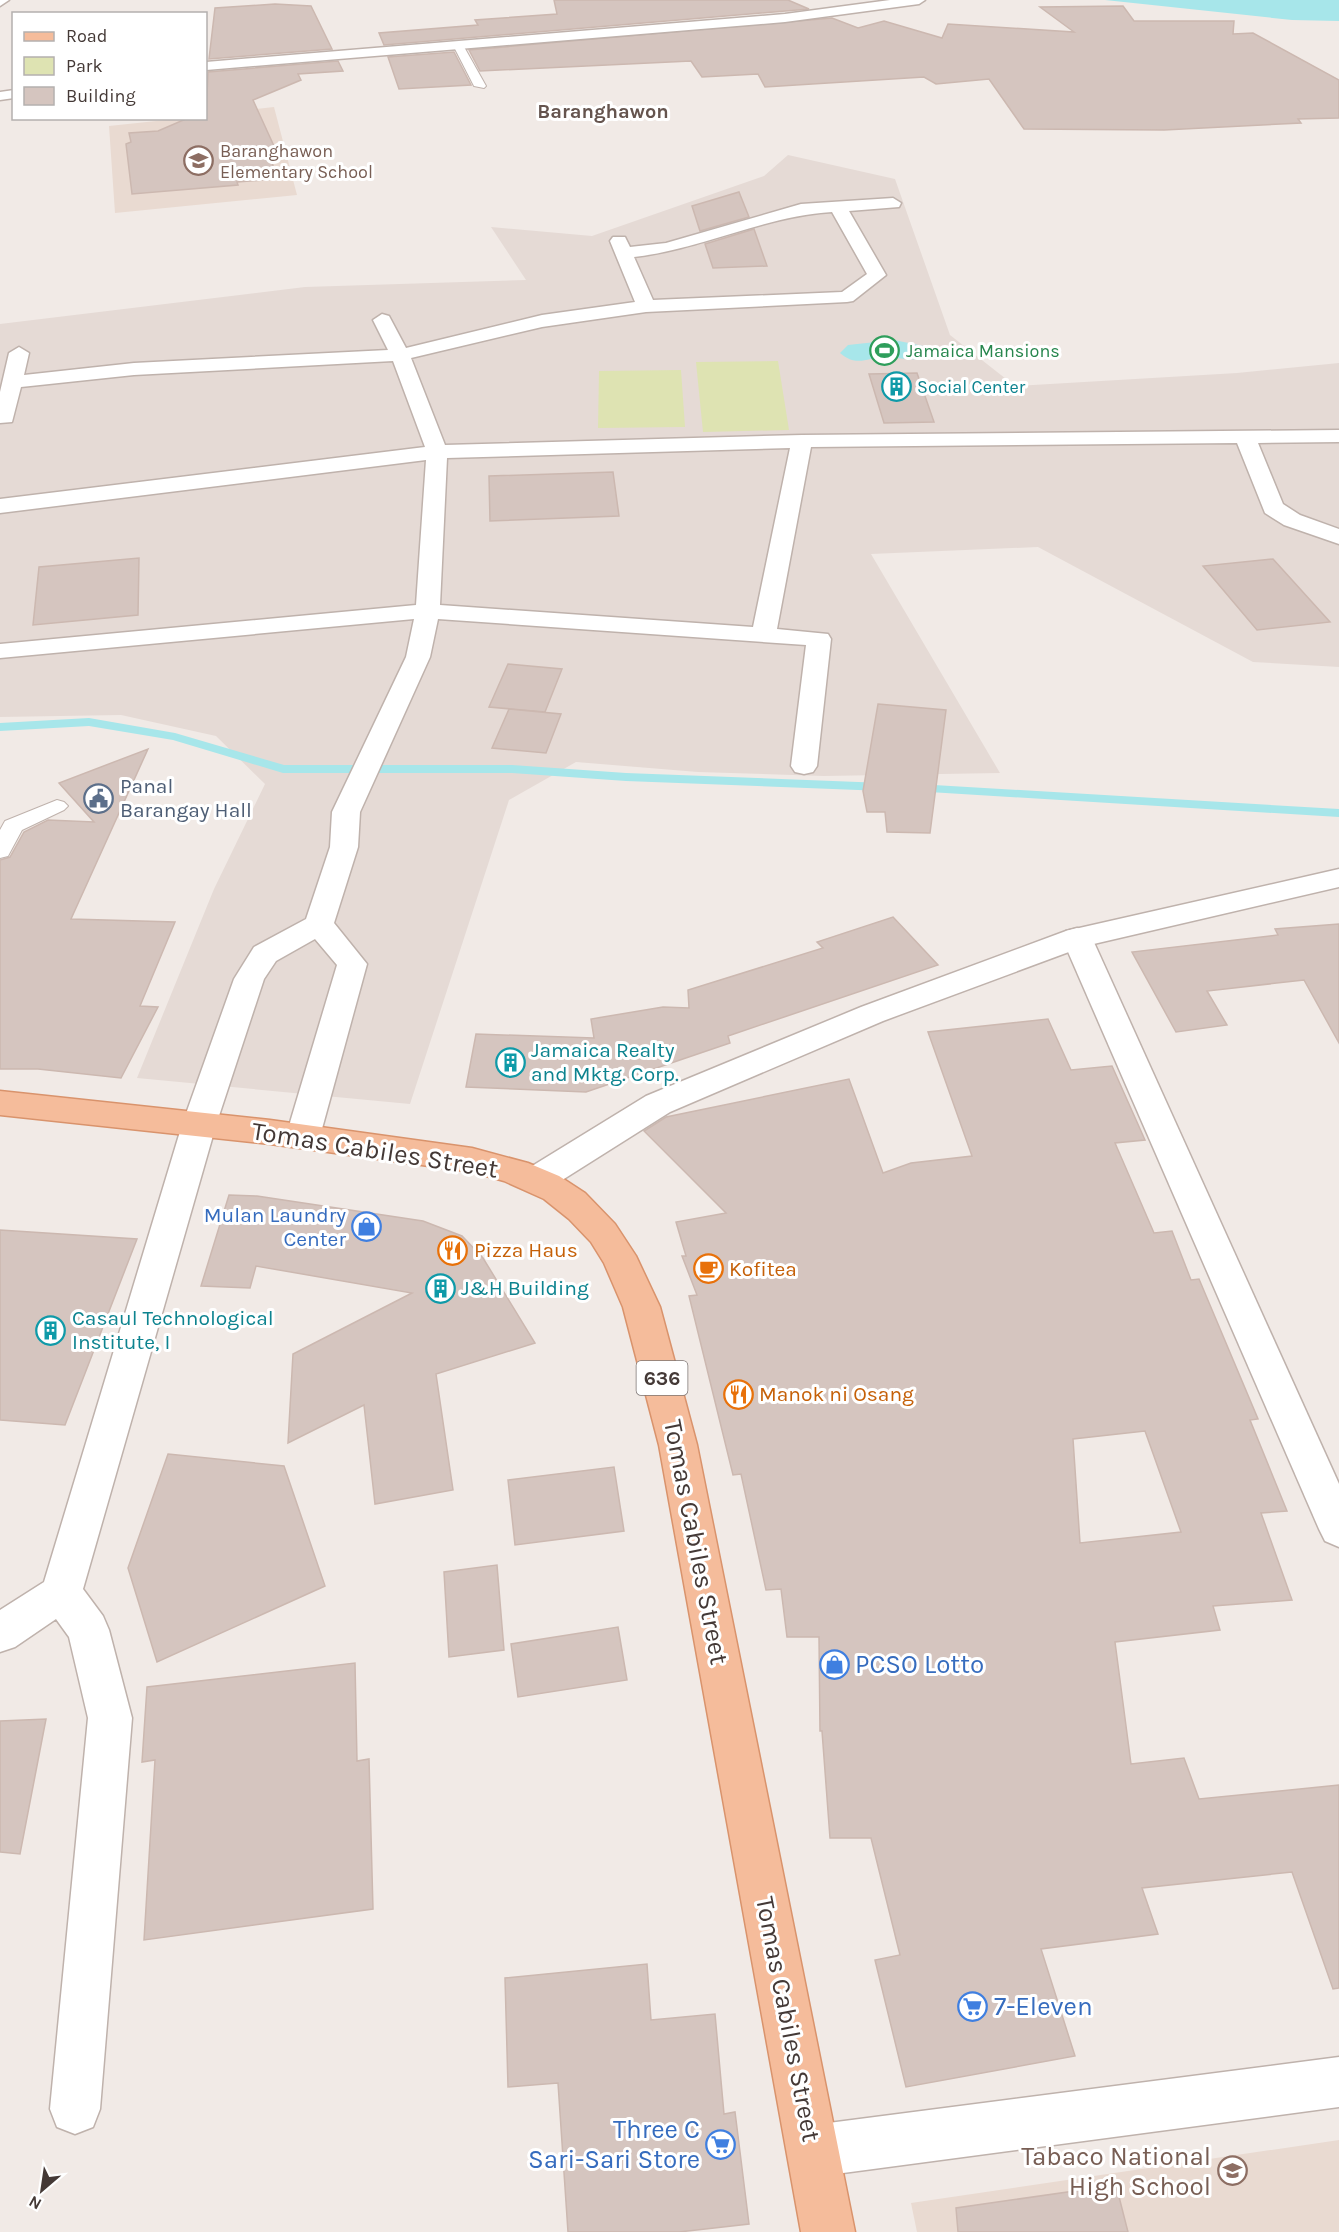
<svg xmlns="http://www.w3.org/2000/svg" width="1339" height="2232" viewBox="0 0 1339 2232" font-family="Karla,sans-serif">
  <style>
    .residential { fill: #e5dad5 }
    .education { fill: #e9dad1 }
    .green { fill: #dee3b2 }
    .water { fill: #a7e6ea }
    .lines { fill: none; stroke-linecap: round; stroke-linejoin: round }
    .stream { fill: #a7e6ea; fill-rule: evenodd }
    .building { fill: #d5c5bf; stroke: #ccb8b0; stroke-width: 1.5; fill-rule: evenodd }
    .service-casing { stroke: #bfb2ac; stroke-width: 2 }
    .minor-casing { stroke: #bfb2ac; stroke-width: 3 }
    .tertiary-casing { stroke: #bfb2ac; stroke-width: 3 }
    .primary-casing { stroke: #d9936c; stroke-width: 3 }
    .service { fill: #fff; fill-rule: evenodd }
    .minor { fill: #fff; fill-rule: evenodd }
    .tertiary { fill: #fff; fill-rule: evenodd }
    .primary { fill: #f5bc9b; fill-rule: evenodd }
    .labels { text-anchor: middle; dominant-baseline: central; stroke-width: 6; stroke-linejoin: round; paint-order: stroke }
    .far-education-label { font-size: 18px; fill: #785e54; stroke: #fff; text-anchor: start }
    .far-leisure-label { font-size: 18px; fill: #27864d; stroke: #fff; text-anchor: start }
    .far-culture-label { font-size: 18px; fill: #0d838f; stroke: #fff; text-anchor: start }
    .far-quarter-label { font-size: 20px; font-weight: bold; fill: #65544e; stroke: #fff }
    .shield { fill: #fff; stroke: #7c7472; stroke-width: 1.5 }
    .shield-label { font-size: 20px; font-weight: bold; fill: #443936 }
    .service-label { font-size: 21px; fill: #4e5e75; stroke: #fff; text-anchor: start }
    .culture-label { font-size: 21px; fill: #0d838f; stroke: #fff; text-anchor: start }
    .shop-label { font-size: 21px; fill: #366cbe; stroke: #fff; text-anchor: end }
    .food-label { font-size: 21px; fill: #c56008; stroke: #fff; text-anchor: start }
    .near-street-label { font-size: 26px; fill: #443936; stroke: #fff }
    .near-shop-label { font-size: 26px; fill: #366cbe; stroke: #fff; text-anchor: start }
    .near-education-label { font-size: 26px; fill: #785e54; stroke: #fff; text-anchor: end }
  </style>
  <rect width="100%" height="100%" fill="#f1eae6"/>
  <path class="residential" d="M788,155L895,179L950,335L1015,386L1237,373L1339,363V667L1253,662L1038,547L871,554L1000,773L824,776L698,772L576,762L509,800L410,1104L137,1078L214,889L265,784L216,736L121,715L0,717V324L305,287L526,280L491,227L592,236L764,176Z"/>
  <g class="education">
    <path d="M274,107L297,195L115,213L109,126L175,119L206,118V115Z"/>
    <path d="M1339,2140V2232H917L911,2203Z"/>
  </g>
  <g class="green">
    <path d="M778,361L789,430L703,432L696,362Z"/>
    <path d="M681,370L685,427L598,428L599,371Z"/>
  </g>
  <g class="water">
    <path d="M1105,0H1339V21L1292,20Z"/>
    <path d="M894,340L928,347L930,353C915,365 901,356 884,357C867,358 856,367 840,353L848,345Z"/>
  </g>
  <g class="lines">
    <g class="stream">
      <path d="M89,718L175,733L284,765H512L626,773L884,783L890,787L884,791L626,781L512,773H283L173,740L89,726L0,731V723Z"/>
      <path d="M917,784L1339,809V817L913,791V785Z"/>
    </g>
  </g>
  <g class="building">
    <path d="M554,0H788L809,9L384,45L379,33L478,25L475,20L557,14Z"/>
    <path d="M275,4L311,6L332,49L209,59L215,8Z"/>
    <path d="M1123,6L1134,21H1234L1233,34L1253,33L1339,80V118L1298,119L1301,123L1164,130L1024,129L989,79L936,84L924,77L765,87L758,74L702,77L691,61L480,71L469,50L832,18L858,28L884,21L942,38L948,24L1074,32L1040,7Z"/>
    <path d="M454,52L471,85L399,89L388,57Z"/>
    <path d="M338,61L343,71L298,74L301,80L253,100L279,157H271L276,179L237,182L238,185L132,194L126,144L131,142L129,133L158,131L188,118H206L208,72Z"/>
    <path d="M739,192L749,217L700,231L692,206Z"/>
    <path d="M754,229L767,266L713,268L705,244Z"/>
    <path d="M917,373L934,422L884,423L869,374Z"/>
    <path d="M613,472L619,516L490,521L489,476Z"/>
    <path d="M139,558L138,615L33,625L39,567Z"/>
    <path d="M1273,559L1330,622L1257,630L1203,566Z"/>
    <path d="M508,664L562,669L545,712L489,707Z"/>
    <path d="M878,704L946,710L930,833L887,832L885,812H867L863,791Z"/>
    <path d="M509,709L561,714L546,753L492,748Z"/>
    <path d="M148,749L71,919L175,922L140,1006L158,1007L121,1078L38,1069H0V860L10,857L24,832L48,820L94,822L59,783Z"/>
    <path d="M893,917L938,965L728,1036L730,1043L586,1092L466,1087L476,1034L594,1038L591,1019L663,1007L689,1008L688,990L823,948L817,942Z"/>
    <path d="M1339,924V1043L1304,980L1207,991L1227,1025L1176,1032L1132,952L1278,935L1275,929Z"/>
    <path d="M1048,1019L1071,1070L1112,1066L1145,1140L1115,1143L1154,1233L1172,1231L1191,1280L1199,1279L1258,1419L1250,1420L1287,1511L1261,1513L1292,1600L1213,1606L1220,1630L1115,1642L1131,1764L1184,1758L1199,1799L1339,1785V1988L1333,1989L1292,1872L1142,1888L1158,1934L1041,1949L1075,2056L906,2087L875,1960L900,1955L871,1838H830L822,1731H820L819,1637H787L781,1589L766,1590L741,1474L733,1475L689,1296L697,1295L682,1256H686L676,1222L726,1213L644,1131L666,1117L849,1079L883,1173L911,1163L972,1156L928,1032ZM1145,1431L1181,1532L1080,1543L1073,1439Z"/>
    <path d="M229,1195L257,1196L423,1221L462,1236L483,1258L535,1343L436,1374L453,1490L375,1504L364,1405L288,1443L293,1354L412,1293L256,1266L250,1288L201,1286Z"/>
    <path d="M0,1230L137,1239L65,1425L0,1420Z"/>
    <path d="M168,1454L284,1466L325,1586L157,1662L128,1568Z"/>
    <path d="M614,1467L624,1531L515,1545L508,1480Z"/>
    <path d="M497,1565L504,1650L449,1657L444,1572Z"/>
    <path d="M618,1627L627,1680L518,1697L511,1644Z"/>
    <path d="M355,1663L357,1761L369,1759L373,1909L144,1940L155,1760L142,1762L147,1687Z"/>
    <path d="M46,1719L20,1854L0,1852V1721Z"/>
    <path d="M647,1964L651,2020L715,2014L724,2114L735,2112L749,2224L679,2232H568L558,2083L508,2087L505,1978Z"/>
    <path d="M1116,2185L1128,2232H958L956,2208Z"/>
  </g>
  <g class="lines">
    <defs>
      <g id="service">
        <path d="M458,42L463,45L486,86L484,88L474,86L453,45Z"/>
        <path d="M57,800L64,802L68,806L64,810L22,830L8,856L0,858V830L5,821Z"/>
      </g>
      <g id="minor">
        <path d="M893,198L901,203L899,207L849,211L886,275L853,301L847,302L646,312L542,327L411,358L445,445L802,435L1339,430V442L1258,443L1283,504L1300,515L1339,529V544L1284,525L1265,513L1237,443L811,447L777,629L828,634L831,639L817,766L813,772L804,774L795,772L791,766L806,645L438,619L430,657L360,812L358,847L334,923L367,964L320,1136L315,1144L303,1148L291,1144L286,1136L337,965L315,939L276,961L264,979L216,1125L83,1589L103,1616L109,1630L132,1718L100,2109L93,2127L75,2134L57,2127L50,2109L88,1718L69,1637L56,1619L15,1647L0,1652V1610L44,1582L182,1125L234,979L254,947L306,919L330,847L332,812L406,657L414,619L0,658V644L416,605L426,460L0,513V499L425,447L393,361L134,375L21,387L12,422L0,423V392L9,353L19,347L29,353L24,375L134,363L388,350L373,320L382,314L389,316L406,348L542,315L635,302L610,241L613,237H625L630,247L666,243L801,204ZM832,212L867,274L842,292L653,300L634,257C702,249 765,216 832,212ZM790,448L753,627L440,605L447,458Z"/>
        <path d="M1077,928L1088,931L1092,938L1339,1484V1547L1325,1541L1319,1529L1062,938L1066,931Z"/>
        <path d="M1339,2057V2107L813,2177L795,2169L787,2151L795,2133L813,2125Z"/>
      </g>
      <g id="tertiary">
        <path d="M0,0H9L0,6Z"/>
        <path d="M890,0H925L919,4L785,22L206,70V62L785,14Z"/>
        <path d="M14,90V98L0,100V92Z"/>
        <path d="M1339,869V887L1085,946L883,1021L670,1112L548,1189L536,1192L524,1189L519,1180L524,1171L646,1096L861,1007L1066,931Z"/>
      </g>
      <path id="primary" d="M0,1091L270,1120L472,1148L528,1163L559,1176L585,1193L615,1224L636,1256L660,1307L697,1445L855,2232H801L659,1445L623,1307L604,1263L591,1242L569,1219L544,1199L504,1181L472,1172L270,1144L0,1115Z"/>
    </defs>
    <use href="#service" class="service-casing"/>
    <use href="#minor" class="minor-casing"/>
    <use href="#tertiary" class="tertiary-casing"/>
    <use href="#primary" class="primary-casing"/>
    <use href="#service" class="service"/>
    <use href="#minor" class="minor"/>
    <use href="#tertiary" class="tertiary"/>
    <use href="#primary" class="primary"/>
  </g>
  <defs>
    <symbol id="school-ring" viewBox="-11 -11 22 22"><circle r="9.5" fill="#fff" stroke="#8d6e63" stroke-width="1.5"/><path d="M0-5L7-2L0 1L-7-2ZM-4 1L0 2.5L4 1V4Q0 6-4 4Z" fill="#8d6e63"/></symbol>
    <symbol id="stadium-ring" viewBox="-11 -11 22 22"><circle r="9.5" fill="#fff" stroke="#2e9e5b" stroke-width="1.5"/><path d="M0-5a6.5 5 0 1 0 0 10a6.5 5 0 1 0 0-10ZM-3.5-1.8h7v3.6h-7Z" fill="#2e9e5b"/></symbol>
    <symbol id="building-ring" viewBox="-11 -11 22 22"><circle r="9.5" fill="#fff" stroke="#0f9aa8" stroke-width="1.5"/><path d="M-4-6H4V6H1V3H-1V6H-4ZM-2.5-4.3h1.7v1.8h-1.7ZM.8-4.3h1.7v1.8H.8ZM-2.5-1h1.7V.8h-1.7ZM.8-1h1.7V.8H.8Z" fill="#0f9aa8"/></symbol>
    <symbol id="civic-ring" viewBox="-11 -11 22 22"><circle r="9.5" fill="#fff" stroke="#5c6f8a" stroke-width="1.5"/><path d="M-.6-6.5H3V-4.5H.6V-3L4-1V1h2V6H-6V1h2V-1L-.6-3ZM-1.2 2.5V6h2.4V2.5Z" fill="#5c6f8a"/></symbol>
    <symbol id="shop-ring" viewBox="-11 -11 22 22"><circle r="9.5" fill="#fff" stroke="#3f7fe0" stroke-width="1.5"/><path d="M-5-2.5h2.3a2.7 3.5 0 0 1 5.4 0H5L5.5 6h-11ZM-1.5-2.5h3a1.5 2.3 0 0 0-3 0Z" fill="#3f7fe0"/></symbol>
    <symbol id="restaurant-ring" viewBox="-11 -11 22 22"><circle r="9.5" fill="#fff" stroke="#e8710a" stroke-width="1.5"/><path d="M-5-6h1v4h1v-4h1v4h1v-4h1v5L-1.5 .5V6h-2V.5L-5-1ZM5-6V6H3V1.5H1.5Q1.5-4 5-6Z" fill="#e8710a"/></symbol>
    <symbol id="cafe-ring" viewBox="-11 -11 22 22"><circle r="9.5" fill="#fff" stroke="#e8710a" stroke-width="1.5"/><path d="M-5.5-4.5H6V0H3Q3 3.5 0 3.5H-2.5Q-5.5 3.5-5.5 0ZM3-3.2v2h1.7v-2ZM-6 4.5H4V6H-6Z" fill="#e8710a"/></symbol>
    <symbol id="supermarket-ring" viewBox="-11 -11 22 22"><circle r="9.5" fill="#fff" stroke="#3f7fe0" stroke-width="1.5"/><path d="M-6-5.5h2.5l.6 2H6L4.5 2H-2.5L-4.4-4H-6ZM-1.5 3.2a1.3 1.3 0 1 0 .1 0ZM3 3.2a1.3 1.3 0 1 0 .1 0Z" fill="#3f7fe0"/></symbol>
  </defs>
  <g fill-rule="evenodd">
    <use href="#school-ring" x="182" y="144" width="33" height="33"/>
    <use href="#stadium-ring" x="868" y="334" width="33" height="33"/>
    <use href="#building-ring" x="880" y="370" width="33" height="33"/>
    <use href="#civic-ring" x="82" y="782" width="33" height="33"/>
    <use href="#building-ring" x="494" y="1046" width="33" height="33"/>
    <use href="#shop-ring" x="350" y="1210" width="33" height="33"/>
    <use href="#restaurant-ring" x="436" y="1234" width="33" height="33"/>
    <use href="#cafe-ring" x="692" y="1252" width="33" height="33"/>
    <use href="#building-ring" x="424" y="1272" width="33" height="33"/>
    <use href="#building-ring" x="34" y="1314" width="33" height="33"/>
    <use href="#restaurant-ring" x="722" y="1378" width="33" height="33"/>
    <use href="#shop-ring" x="818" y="1648" width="33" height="33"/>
    <use href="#supermarket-ring" x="956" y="1990" width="33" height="33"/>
    <use href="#supermarket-ring" x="704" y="2128" width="33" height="33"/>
    <use href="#school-ring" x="1216" y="2154" width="33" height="33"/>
  </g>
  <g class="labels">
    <g class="far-education-label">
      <text x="220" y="151">Baranghawon<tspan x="220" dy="21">Elementary School</tspan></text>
    </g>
    <g class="far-leisure-label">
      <text x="906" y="351">Jamaica Mansions</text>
    </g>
    <g class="far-culture-label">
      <text x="917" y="387">Social Center</text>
    </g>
    <g class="far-quarter-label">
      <text x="603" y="111">Baranghawon</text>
    </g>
    <rect class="shield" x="636.5" y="1361" width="51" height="34" rx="4.5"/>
    <g class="shield-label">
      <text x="662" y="1378">636</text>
    </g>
    <g class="service-label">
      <text x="120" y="786">Panal<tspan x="120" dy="24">Barangay Hall</tspan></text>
    </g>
    <g class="culture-label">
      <text x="531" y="1050">Jamaica Realty<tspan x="531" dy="24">and Mktg. Corp.</tspan></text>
      <text x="461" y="1288">J&amp;H Building</text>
      <text x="72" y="1318">Casaul Technological<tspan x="72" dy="24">Institute, I</tspan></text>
    </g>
    <g class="shop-label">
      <text x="346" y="1215">Mulan Laundry<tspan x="346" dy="24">Center</tspan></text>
    </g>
    <g class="food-label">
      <text x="474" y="1250">Pizza Haus</text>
      <text x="729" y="1269">Kofitea</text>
      <text x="759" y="1394">Manok ni Osang</text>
    </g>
    <g class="near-street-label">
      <text transform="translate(375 1150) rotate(9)">Tomas Cabiles Street</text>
      <text transform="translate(696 1542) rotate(79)">Tomas Cabiles Street</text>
      <text transform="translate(788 2019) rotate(79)">Tomas Cabiles Street</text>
    </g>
    <g class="near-shop-label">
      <text x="855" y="1664">PCSO Lotto</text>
      <text x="994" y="2006">7-Eleven</text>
      <text x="700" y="2129" text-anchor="end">Three C<tspan x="700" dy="30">Sari-Sari Store</tspan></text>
    </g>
    <g class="near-education-label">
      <text x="1211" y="2156">Tabaco National<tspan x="1211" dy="30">High School</tspan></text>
    </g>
  </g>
  <rect x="12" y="12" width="195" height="108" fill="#ffffff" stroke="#b4b0af" stroke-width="1.5"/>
  <rect x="24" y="32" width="30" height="9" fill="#f5bc9b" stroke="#b4b0af" stroke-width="1.5"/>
  <text x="66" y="42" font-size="18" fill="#443936">Road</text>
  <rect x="24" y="57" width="30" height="18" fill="#dee3b2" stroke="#b4b0af" stroke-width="1.5"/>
  <text x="66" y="72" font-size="18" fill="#443936">Park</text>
  <rect x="24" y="87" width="30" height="18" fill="#d5c5bf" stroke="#b4b0af" stroke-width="1.5"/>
  <text x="66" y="102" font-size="18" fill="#443936">Building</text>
  <g transform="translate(42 2190) rotate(209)" stroke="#ffffff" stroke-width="4.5" paint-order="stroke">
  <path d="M0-4.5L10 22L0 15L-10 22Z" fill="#443936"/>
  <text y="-9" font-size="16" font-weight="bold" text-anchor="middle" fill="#443936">N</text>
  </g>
</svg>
